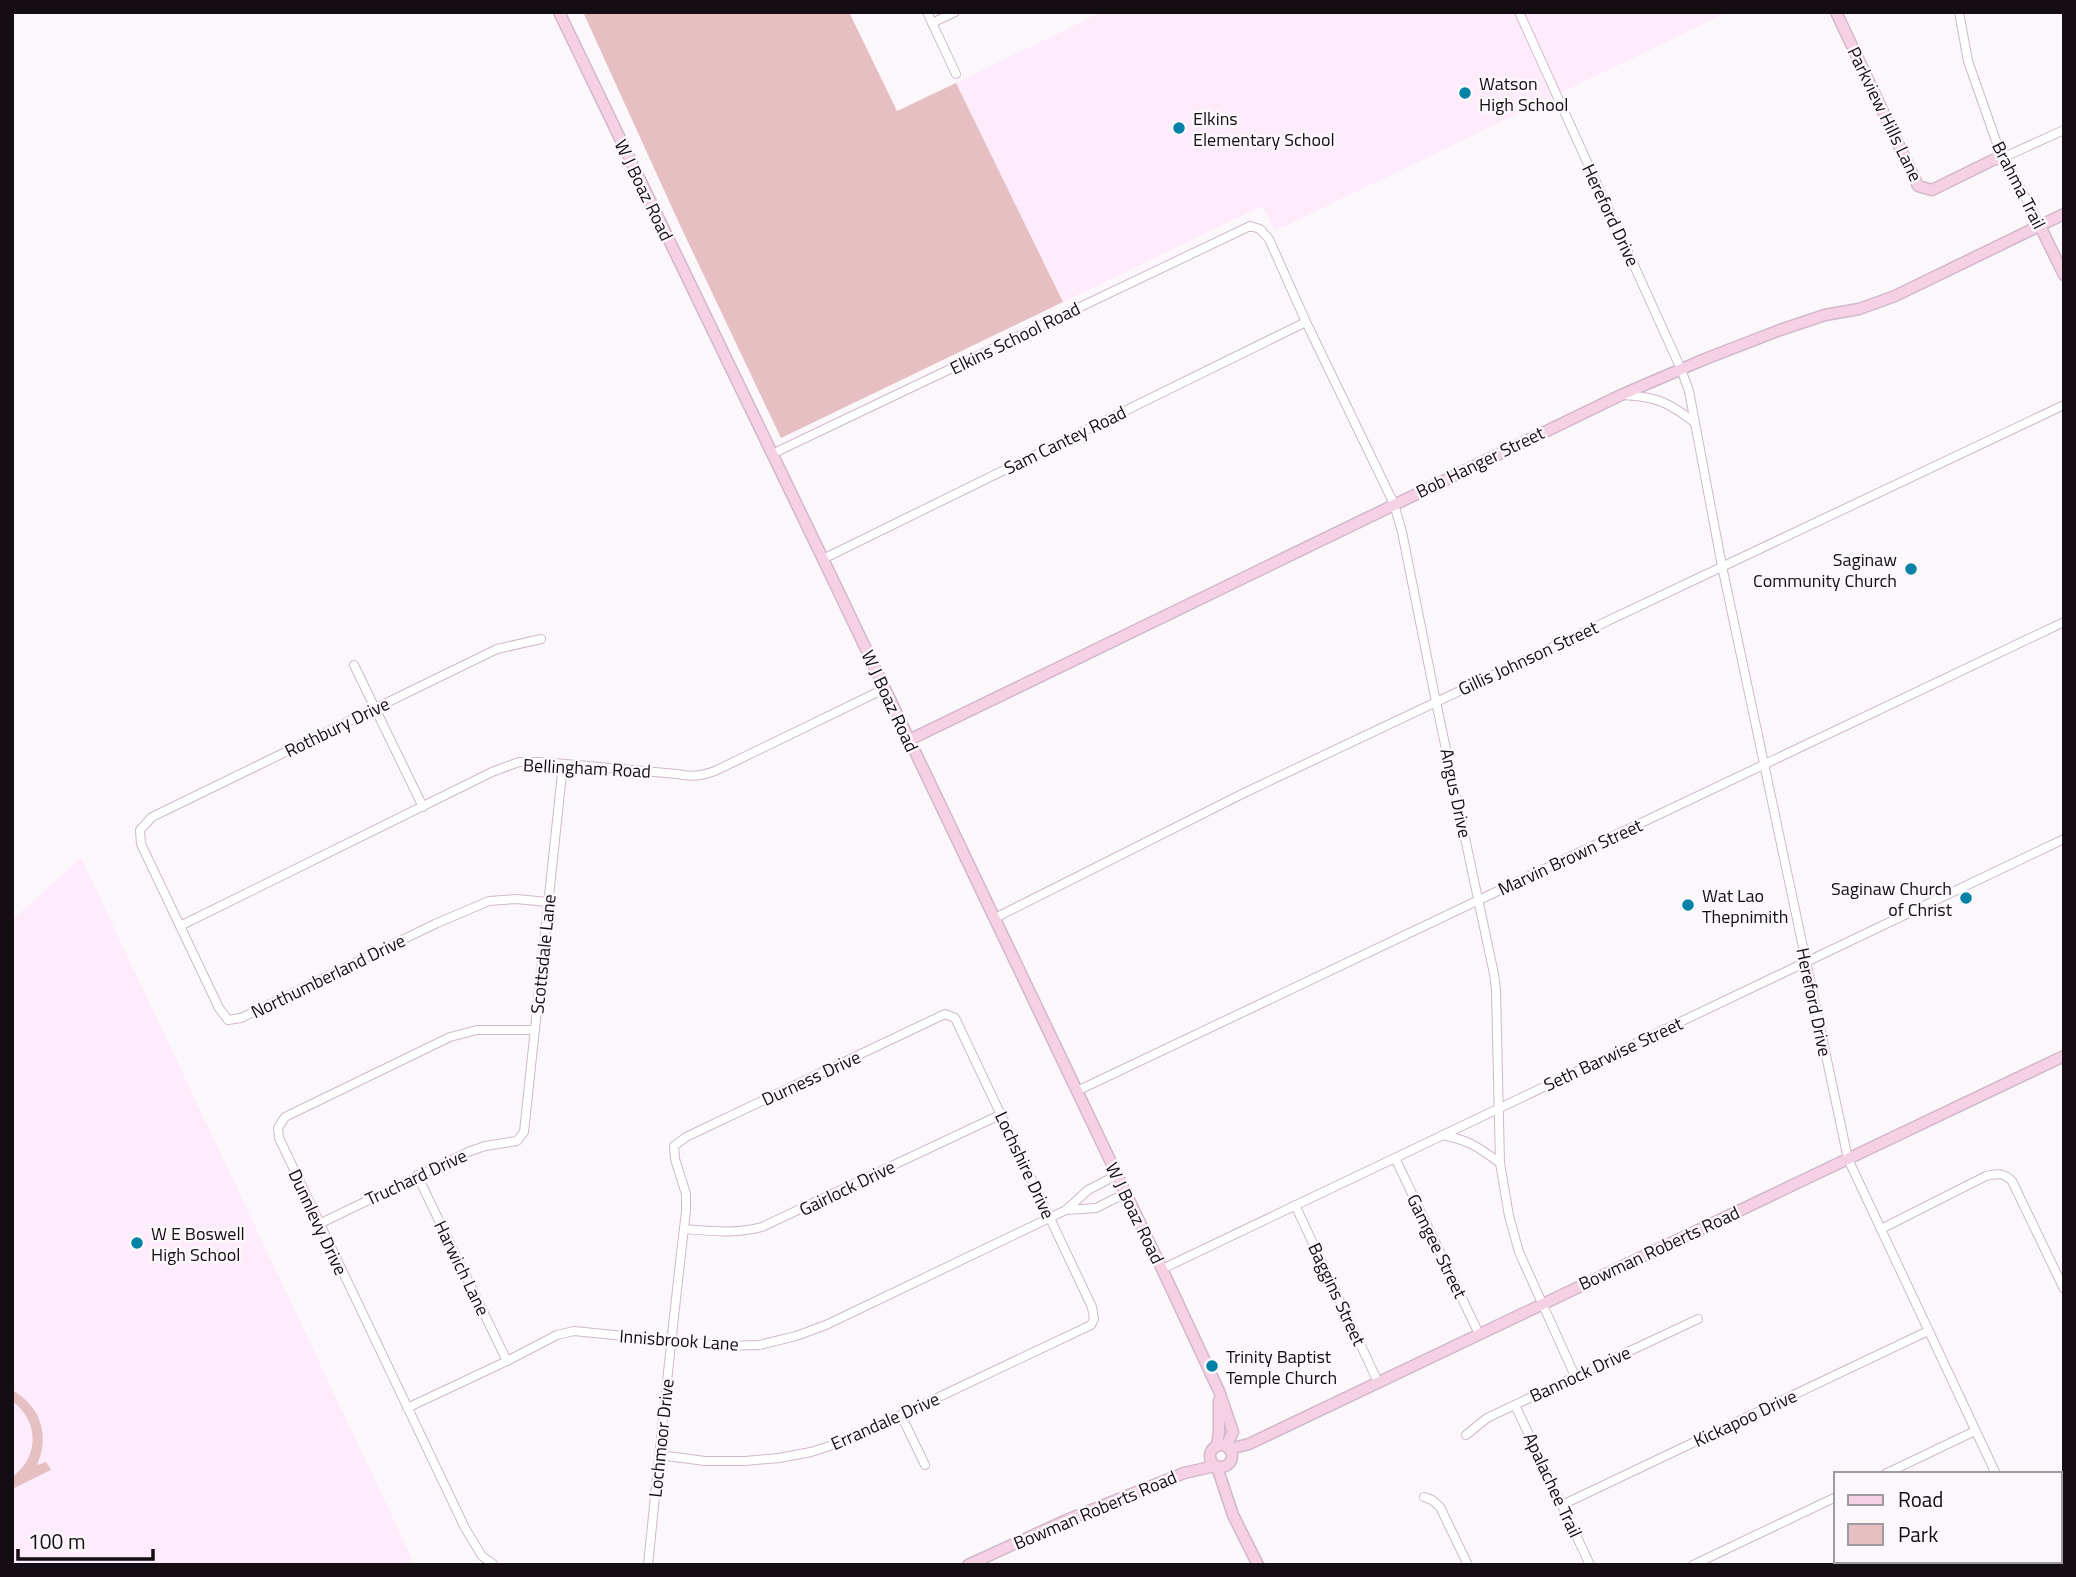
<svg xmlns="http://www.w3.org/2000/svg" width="2076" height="1577" viewBox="0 0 2076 1577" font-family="'Titillium Web',sans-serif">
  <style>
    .built { fill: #feebfb }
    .green { fill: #e6bfc2 }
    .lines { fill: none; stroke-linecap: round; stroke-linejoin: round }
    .street-casing { stroke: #d1b8cd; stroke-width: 10 }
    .secondary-casing { stroke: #d1b8cd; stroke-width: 13 }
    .street { stroke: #fff; stroke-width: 8 }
    .secondary { stroke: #f6d1e3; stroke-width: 10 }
    .poi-dot { fill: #0182a6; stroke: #fcf7fb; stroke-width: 2.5 }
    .labels { text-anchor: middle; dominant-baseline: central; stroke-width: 5; stroke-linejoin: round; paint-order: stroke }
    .poi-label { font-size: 18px; fill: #150d14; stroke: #fcf7fb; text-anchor: start }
    .street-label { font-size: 18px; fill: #150d14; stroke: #fcf7fb }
  </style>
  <rect width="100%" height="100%" fill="#fcf7fb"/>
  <g class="built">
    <path d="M1102,12H1728L1275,231L1262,206L1063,302L956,83Z"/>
    <path d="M81,858L415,1565H12V920Z"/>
  </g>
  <g class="green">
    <path d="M583,12H849L897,111L956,83L1063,302L781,438L679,223Z"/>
    <path d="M12,1390C41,1406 50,1436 37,1465L46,1462L51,1470L12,1489V1477C39,1458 40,1421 12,1401Z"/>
  </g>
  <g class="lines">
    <defs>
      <g id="street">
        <path d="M927,12L956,74"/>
        <path d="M1519,12L1681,369L1689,391L1722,566L1848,1159L1996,1474"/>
        <path d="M1959,12L1968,61L2002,158L2008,164L2040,226"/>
        <path d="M932,23L955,12"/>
        <path d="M2002,158L2064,130"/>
        <path d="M1624,395C1657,397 1668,402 1694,422"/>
        <path d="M772,454L1250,226L1260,229L1269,239L1306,322L1394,504L1402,532L1436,702L1494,974L1496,990L1500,1163L1509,1216L1519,1252L1575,1376"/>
        <path d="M823,559L1306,322"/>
        <path d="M541,639L497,649L152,817L140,830L141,844L219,1008L228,1020L241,1018L435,924L489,901L516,899L548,902"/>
        <path d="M354,665L423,807"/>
        <path d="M995,918L1244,793L2064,405"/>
        <path d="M180,926L492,772L519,762H544L677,774C691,777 701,776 715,771L884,689"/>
        <path d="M1077,1091L2064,622"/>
        <path d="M1442,1135C1469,1140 1478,1147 1500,1163"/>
        <path d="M1395,1158L1479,1334"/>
        <path d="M417,1175L507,1361"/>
        <path d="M1295,1205L1378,1382"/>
        <path d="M1066,1210L1096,1208L1126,1193"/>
        <path d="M319,1224L468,1152L485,1146L517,1141L524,1132L563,764"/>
        <path d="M684,1229C711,1231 736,1234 762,1227L1002,1114"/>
        <path d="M1881,1229L1986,1176C1998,1173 2004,1173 2012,1181L2064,1289"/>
        <path d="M1162,1269L2064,839"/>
        <path d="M1515,1405L1590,1565"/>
        <path d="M407,1408L507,1361L557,1335L574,1331L724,1346L759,1345L796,1336L826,1325L1066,1210L1088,1190L1117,1175"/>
        <path d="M901,1415L925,1465"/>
        <path d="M1466,1435L1487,1418L1698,1319"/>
        <path d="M1885,1474L1975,1431"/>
        <path d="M1424,1497L1432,1500L1440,1507L1468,1565"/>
        <path d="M1562,1505L1928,1331"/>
        <path d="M2060,1513L2064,1511"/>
        <path d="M493,1564L482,1556L465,1528L279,1138L278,1128L285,1117L450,1037L477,1030H535"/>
        <path d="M648,1565C660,1447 672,1329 686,1211V1194L675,1159L674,1146L686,1137L945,1014L955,1018L1092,1307L1094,1319L1091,1325L901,1415L842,1442L811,1452L779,1458L745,1461H705L659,1455"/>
        <path d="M1693,1565L1836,1497"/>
        <path d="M1951,1565L1959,1561"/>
      </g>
      <g id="secondary">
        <path d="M559,12L823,559L1162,1269L1219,1391L1233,1432L1226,1446"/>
        <path d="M1836,12L1918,186L1932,190L1993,160L2002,158"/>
        <path d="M2040,226L2064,275"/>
        <path d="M909,740L1621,395L1705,359L1780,330L1825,315L1859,309L1895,296L2064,214"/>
        <circle cx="1221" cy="1456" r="11"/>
        <path d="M1217,1446L1219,1432V1401"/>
        <path d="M1229,1449L1249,1444L2064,1056"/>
        <path d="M1217,1467L1233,1515L1258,1565"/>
        <path d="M968,1565L1069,1519L1184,1473L1215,1466"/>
      </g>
    </defs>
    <use href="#street" class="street-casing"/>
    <use href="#secondary" class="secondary-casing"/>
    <use href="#street" class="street"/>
    <use href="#secondary" class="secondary"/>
  </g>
  <g class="poi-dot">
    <circle cx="1465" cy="93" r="7"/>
    <circle cx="1179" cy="128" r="7"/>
    <circle cx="1911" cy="569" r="7"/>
    <circle cx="1966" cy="898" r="7"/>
    <circle cx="1688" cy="905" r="7"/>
    <circle cx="137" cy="1243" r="7"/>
    <circle cx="1212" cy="1366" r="7"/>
  </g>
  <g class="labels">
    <g class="poi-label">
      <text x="1479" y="83">Watson<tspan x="1479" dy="21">High School</tspan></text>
      <text x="1193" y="118">Elkins<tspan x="1193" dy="21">Elementary School</tspan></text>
      <text x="1897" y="559" text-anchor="end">Saginaw<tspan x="1897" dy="21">Community Church</tspan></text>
      <text x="1952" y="888" text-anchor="end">Saginaw Church<tspan x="1952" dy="21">of Christ</tspan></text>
      <text x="1702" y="895">Wat Lao<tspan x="1702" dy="21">Thepnimith</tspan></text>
      <text x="151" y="1233">W E Boswell<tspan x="151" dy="21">High School</tspan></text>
      <text x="1226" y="1356">Trinity Baptist<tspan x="1226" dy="21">Temple Church</tspan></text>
    </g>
    <g class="street-label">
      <text transform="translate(1885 114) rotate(64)">Parkview Hills Lane</text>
      <text transform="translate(2019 185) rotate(63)">Brahma Trail</text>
      <text transform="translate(644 190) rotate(64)">W J Boaz Road</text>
      <text transform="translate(1611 215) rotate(65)">Hereford Drive</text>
      <text transform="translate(1015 338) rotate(-26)">Elkins School Road</text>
      <text transform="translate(1065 440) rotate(-26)">Sam Cantey Road</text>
      <text transform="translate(1480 462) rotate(-26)">Bob Hanger Street</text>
      <text transform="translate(1528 658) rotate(-25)">Gillis Johnson Street</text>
      <text transform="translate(890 701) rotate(65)">W J Boaz Road</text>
      <text transform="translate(337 727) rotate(-26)">Rothbury Drive</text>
      <text transform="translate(587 768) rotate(3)">Bellingham Road</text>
      <text transform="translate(1456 793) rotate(78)">Angus Drive</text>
      <text transform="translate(1570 857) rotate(-25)">Marvin Brown Street</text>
      <text transform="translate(543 954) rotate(-84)">Scottsdale Lane</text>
      <text transform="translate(328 976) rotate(-26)">Northumberland Drive</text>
      <text transform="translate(1814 1002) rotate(78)">Hereford Drive</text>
      <text transform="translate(1613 1054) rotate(-25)">Seth Barwise Street</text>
      <text transform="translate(811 1078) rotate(-25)">Durness Drive</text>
      <text transform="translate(1025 1165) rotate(65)">Lochshire Drive</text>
      <text transform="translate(416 1177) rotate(-25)">Truchard Drive</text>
      <text transform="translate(847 1188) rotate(-26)">Gairlock Drive</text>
      <text transform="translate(1135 1213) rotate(64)">W J Boaz Road</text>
      <text transform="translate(318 1222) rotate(65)">Dunnlevy Drive</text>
      <text transform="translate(1437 1246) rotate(64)">Gamgee Street</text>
      <text transform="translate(1659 1248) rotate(-25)">Bowman Roberts Road</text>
      <text transform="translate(462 1268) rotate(64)">Harwich Lane</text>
      <text transform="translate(1337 1294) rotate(65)">Baggins Street</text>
      <text transform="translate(679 1340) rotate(4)">Innisbrook Lane</text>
      <text transform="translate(1580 1374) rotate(-25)">Bannock Drive</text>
      <text transform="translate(1745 1418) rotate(-25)">Kickapoo Drive</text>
      <text transform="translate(885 1421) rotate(-24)">Errandale Drive</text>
      <text transform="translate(661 1438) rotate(-84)">Lochmoor Drive</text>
      <text transform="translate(1553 1485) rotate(65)">Apalachee Trail</text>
      <text transform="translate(1095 1510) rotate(-23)">Bowman Roberts Road</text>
    </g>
  </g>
  <rect width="2076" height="1577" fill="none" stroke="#150d14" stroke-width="28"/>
  <rect x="1834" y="1472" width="228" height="91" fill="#fcf7fb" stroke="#a0999f" stroke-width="2"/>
  <rect x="1848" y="1495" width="35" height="10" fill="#f6d1e3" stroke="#a0999f" stroke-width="2"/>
  <text x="1898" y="1507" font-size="21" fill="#150d14">Road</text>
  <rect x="1848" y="1524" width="35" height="21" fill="#e6bfc2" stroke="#a0999f" stroke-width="2"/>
  <text x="1898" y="1542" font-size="21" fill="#150d14">Park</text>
  <path d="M18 1549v10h135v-10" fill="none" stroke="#150d14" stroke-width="3.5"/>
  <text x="28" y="1549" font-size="21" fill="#150d14" stroke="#fcf7fb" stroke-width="5" paint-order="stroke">100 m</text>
</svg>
